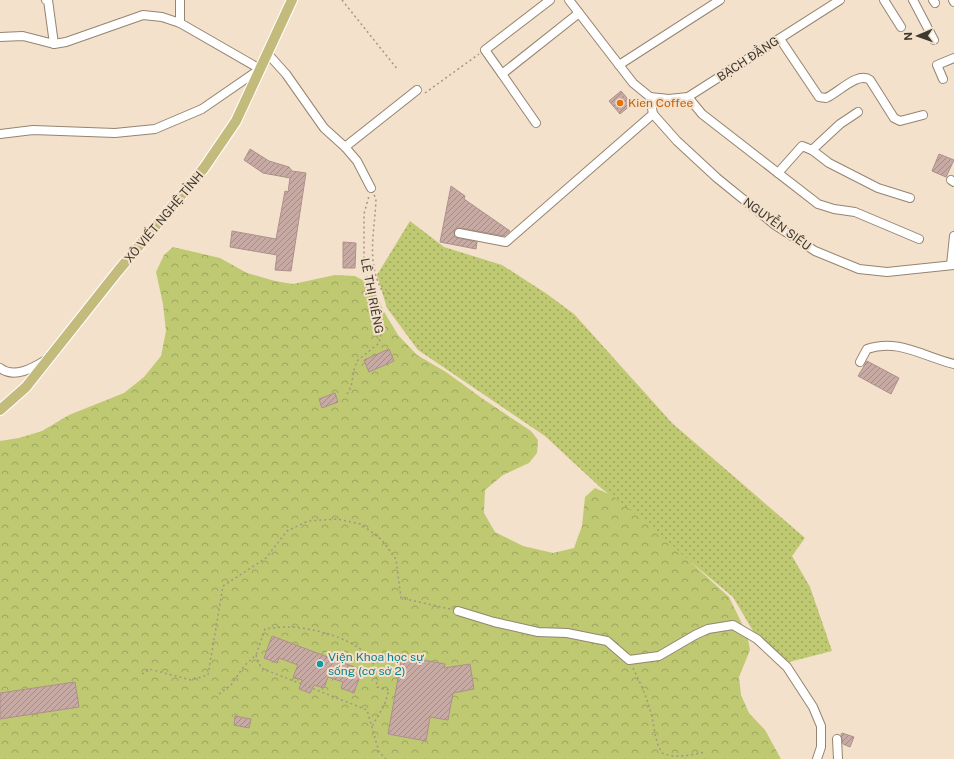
<svg xmlns="http://www.w3.org/2000/svg" width="954" height="759" viewBox="0 0 954 759" font-family="'Public Sans',sans-serif">
  <style>
    .grass { fill: url(#grass-dots) }
    .forest { fill: url(#forest-crowns) }
    .building { fill: url(#building-hatch); stroke: #ad908b }
    .lines { fill: none; stroke-linecap: round; stroke-linejoin: round }
    .minor-casing { stroke: #958470; stroke-width: 10 }
    .major-casing { stroke: #fff; stroke-width: 12 }
    .path { stroke: #a49686; stroke-width: 1.5; stroke-dasharray: 2 3; stroke-linecap: butt }
    .minor { stroke: #fff; stroke-width: 8 }
    .major { stroke: #c3bb7b; stroke-width: 10 }
    .food-dot { fill: #e8710a; stroke: #f4e1cb; stroke-width: 1.5 }
    .culture-dot { fill: #0f9aa8; stroke: #f4e1cb; stroke-width: 1.5 }
    .labels { text-anchor: middle; dominant-baseline: central; stroke-width: 4; stroke-linejoin: round; paint-order: stroke }
    .street-label { font-size: 12px; fill: #3f382f; stroke: #f4e1cb }
    .food-label { font-size: 12px; fill: #c56008; stroke: #f4e1cb; text-anchor: start }
    .culture-label { font-size: 12px; fill: #0d838f; stroke: #f4e1cb; text-anchor: start }
  </style>
  <defs>
    <pattern id="grass-dots" width="8" height="8" patternUnits="userSpaceOnUse"><rect width="8" height="8" fill="#bec971"/><path d="M2 2h.1M6 6h.1" fill="none" stroke="#9ca45d" stroke-width="1.8" stroke-linecap="round"/></pattern>
    <pattern id="forest-crowns" width="20" height="18" patternUnits="userSpaceOnUse"><rect width="20" height="18" fill="#bec971"/><path d="M2 6a3 3 0 1 1 6 0M12 15a3 3 0 1 1 6 0" fill="none" stroke="#9ca45d"/></pattern>
    <pattern id="building-hatch" width="6" height="6" patternUnits="userSpaceOnUse"><rect width="6" height="6" fill="#c8aaa4"/><path d="M-1 1l2-2M0 6l6-6M5 7l2-2" fill="none" stroke="#a48b86"/></pattern>
  </defs>
  <rect width="100%" height="100%" fill="#f4e1cb"/>
  <path class="grass" d="M410,221L444,247L502,265L547,294L574,314L672,423L805,538L792,556L810,587L832,651L789,662L753,631L733,597L601,488L545,436L418,350L387,308L377,275Z"/>
  <path class="forest" d="M173,247L220,258L247,273L275,281L293,284L335,275L355,276L372,285L383,310L398,335L417,355L446,372L483,399L531,431L538,440L537,453L529,463L503,475L485,490L484,513L495,532L523,546L553,553L574,548L582,526L585,497L595,488L613,496L662,536L729,597L747,634L750,650L739,677L741,695L749,713L765,730L781,759H0V441L19,438L42,431L69,415L124,393L144,377L161,356L166,331L163,304L156,272L164,255Z"/>
  <g class="building">
    <path d="M621,91L632,104L620,114L609,101Z"/>
    <path d="M250,149L269,161L289,167L292,171L306,173L291,271L275,270L277,255L230,247L232,231L276,239L285,191L288,192L290,178L263,173L244,160Z"/>
    <path d="M939,154L954,160L946,177L932,171Z"/>
    <path d="M451,186L465,196L464,199L510,231L504,236L460,228L455,229L454,232L455,237L477,242L476,249L440,242Z"/>
    <path d="M343,242L356,243L355,268H343Z"/>
    <path d="M389,349L394,361L369,372L364,360Z"/>
    <path d="M867,361L899,378L891,394L858,376Z"/>
    <path d="M335,393L338,402L322,408L319,399Z"/>
    <path d="M272,636L362,670L354,693L341,688L343,682L328,677L324,688L314,685L310,693L299,689L302,680L293,677L298,665L279,658L277,663L264,658Z"/>
    <path d="M402,656L445,664L444,668L470,664L474,689L453,693L448,720L430,717L426,741L388,734Z"/>
    <path d="M75,682L79,707L0,719V693Z"/>
    <path d="M235,716L251,719L249,728L234,725Z"/>
    <path d="M842,733L854,737L850,747L843,744L841,735Z"/>
  </g>
  <g class="lines">
    <defs>
      <g id="minor">
        <path d="M46,0H48L54,44"/>
        <path d="M180,0V23"/>
        <path d="M550,0L485,50L502,74L579,13"/>
        <path d="M569,0L633,83L650,97"/>
        <path d="M884,0L901,27"/>
        <path d="M913,0L934,40"/>
        <path d="M933,0L935,3"/>
        <path d="M953,0L954,2"/>
        <path d="M0,37L23,36L54,44L66,42L143,15L162,17L180,23L260,69L202,109L155,129L115,133L33,130L0,134"/>
        <path d="M780,39L819,97L826,98C838,93 858,71 870,80L894,118L900,121L923,115"/>
        <path d="M268,54L286,74L324,128L345,147L357,161L371,188"/>
        <path d="M619,65L720,0"/>
        <path d="M502,74L536,123"/>
        <path d="M943,79L937,65L954,58"/>
        <path d="M650,97L669,99L688,97L840,0"/>
        <path d="M650,97L653,114"/>
        <path d="M688,97L702,114L818,204L834,209L855,212L919,239"/>
        <path d="M653,114L677,141L717,178L775,225L815,251L859,269L887,272L954,265"/>
        <path d="M345,147L417,90"/>
        <path d="M812,150L829,163L878,188L910,198"/>
        <path d="M778,173L802,146L812,150L840,124L858,112"/>
        <path d="M951,180L954,182"/>
        <path d="M459,233L506,242L653,114"/>
        <path d="M951,265L954,236"/>
        <path d="M860,362L867,349C898,338 924,357 954,364"/>
        <path d="M0,368C14,379 33,368 46,360"/>
        <path d="M458,611L494,622L538,632L567,633L607,641L629,660L659,656L695,635L708,629L733,625L757,639L787,667L813,707L821,726V747L817,759"/>
        <path d="M837,739L838,759"/>
      </g>
      <path id="major" d="M0,410L26,387L118,271L204,168L236,121L292,0"/>
    </defs>
    <use href="#minor" class="minor-casing"/>
    <use href="#major" class="major-casing"/>
    <g class="path">
      <path d="M342,0L398,70"/>
      <path d="M425,93L479,54"/>
      <path d="M374,195L376,198C375,233 365,262 384,294L389,293"/>
      <path d="M364,262L372,260"/>
      <path d="M347,394L351,387L354,370L357,361L379,343L381,335L364,263V214L369,196"/>
      <path d="M256,655L261,668L367,710L379,752L386,759"/>
      <path d="M633,668C641,684 648,700 652,717C655,731 655,741 662,753C676,759 690,755 706,752"/>
      <path d="M142,674L149,669L191,680L208,675L223,586L266,558L287,531L308,521L337,519L361,524L381,539L396,559L401,598L450,609"/>
      <path d="M219,694L231,685L244,666L256,655L265,629C272,628 279,627 287,627C312,627 364,640 374,665C377,671 376,680 377,687L389,690L384,706L372,726"/>
    </g>
    <use href="#minor" class="minor"/>
    <use href="#major" class="major"/>
  </g>
  <circle class="food-dot" cx="620" cy="103" r="4"/>
  <circle class="culture-dot" cx="320" cy="664" r="4"/>
  <g class="labels">
    <g class="street-label">
      <text transform="translate(748 59) rotate(-33)">BẠCH ĐẰNG</text>
      <text transform="translate(164 217) rotate(-50)">XÔ VIẾT NGHỆ TỈNH</text>
      <text transform="translate(777 224) rotate(36)">NGUYỄN SIÊU</text>
      <text transform="translate(372 296) rotate(79)">LÊ THỊ RIÊNG</text>
    </g>
    <g class="food-label">
      <text x="628" y="103">Kien Coffee</text>
    </g>
    <g class="culture-label">
      <text x="328" y="657">Viện Khoa học sự<tspan x="328" dy="14">sống (cơ sở 2)</tspan></text>
    </g>
  </g>
  <g transform="translate(918 36) rotate(268)" stroke="#f4e1cb" stroke-width="3" paint-order="stroke">
  <path d="M0-3L7 15L0 10L-7 15Z" fill="#3f382f"/>
  <text y="-6" font-size="11" font-weight="bold" text-anchor="middle" fill="#3f382f">N</text>
  </g>
</svg>
